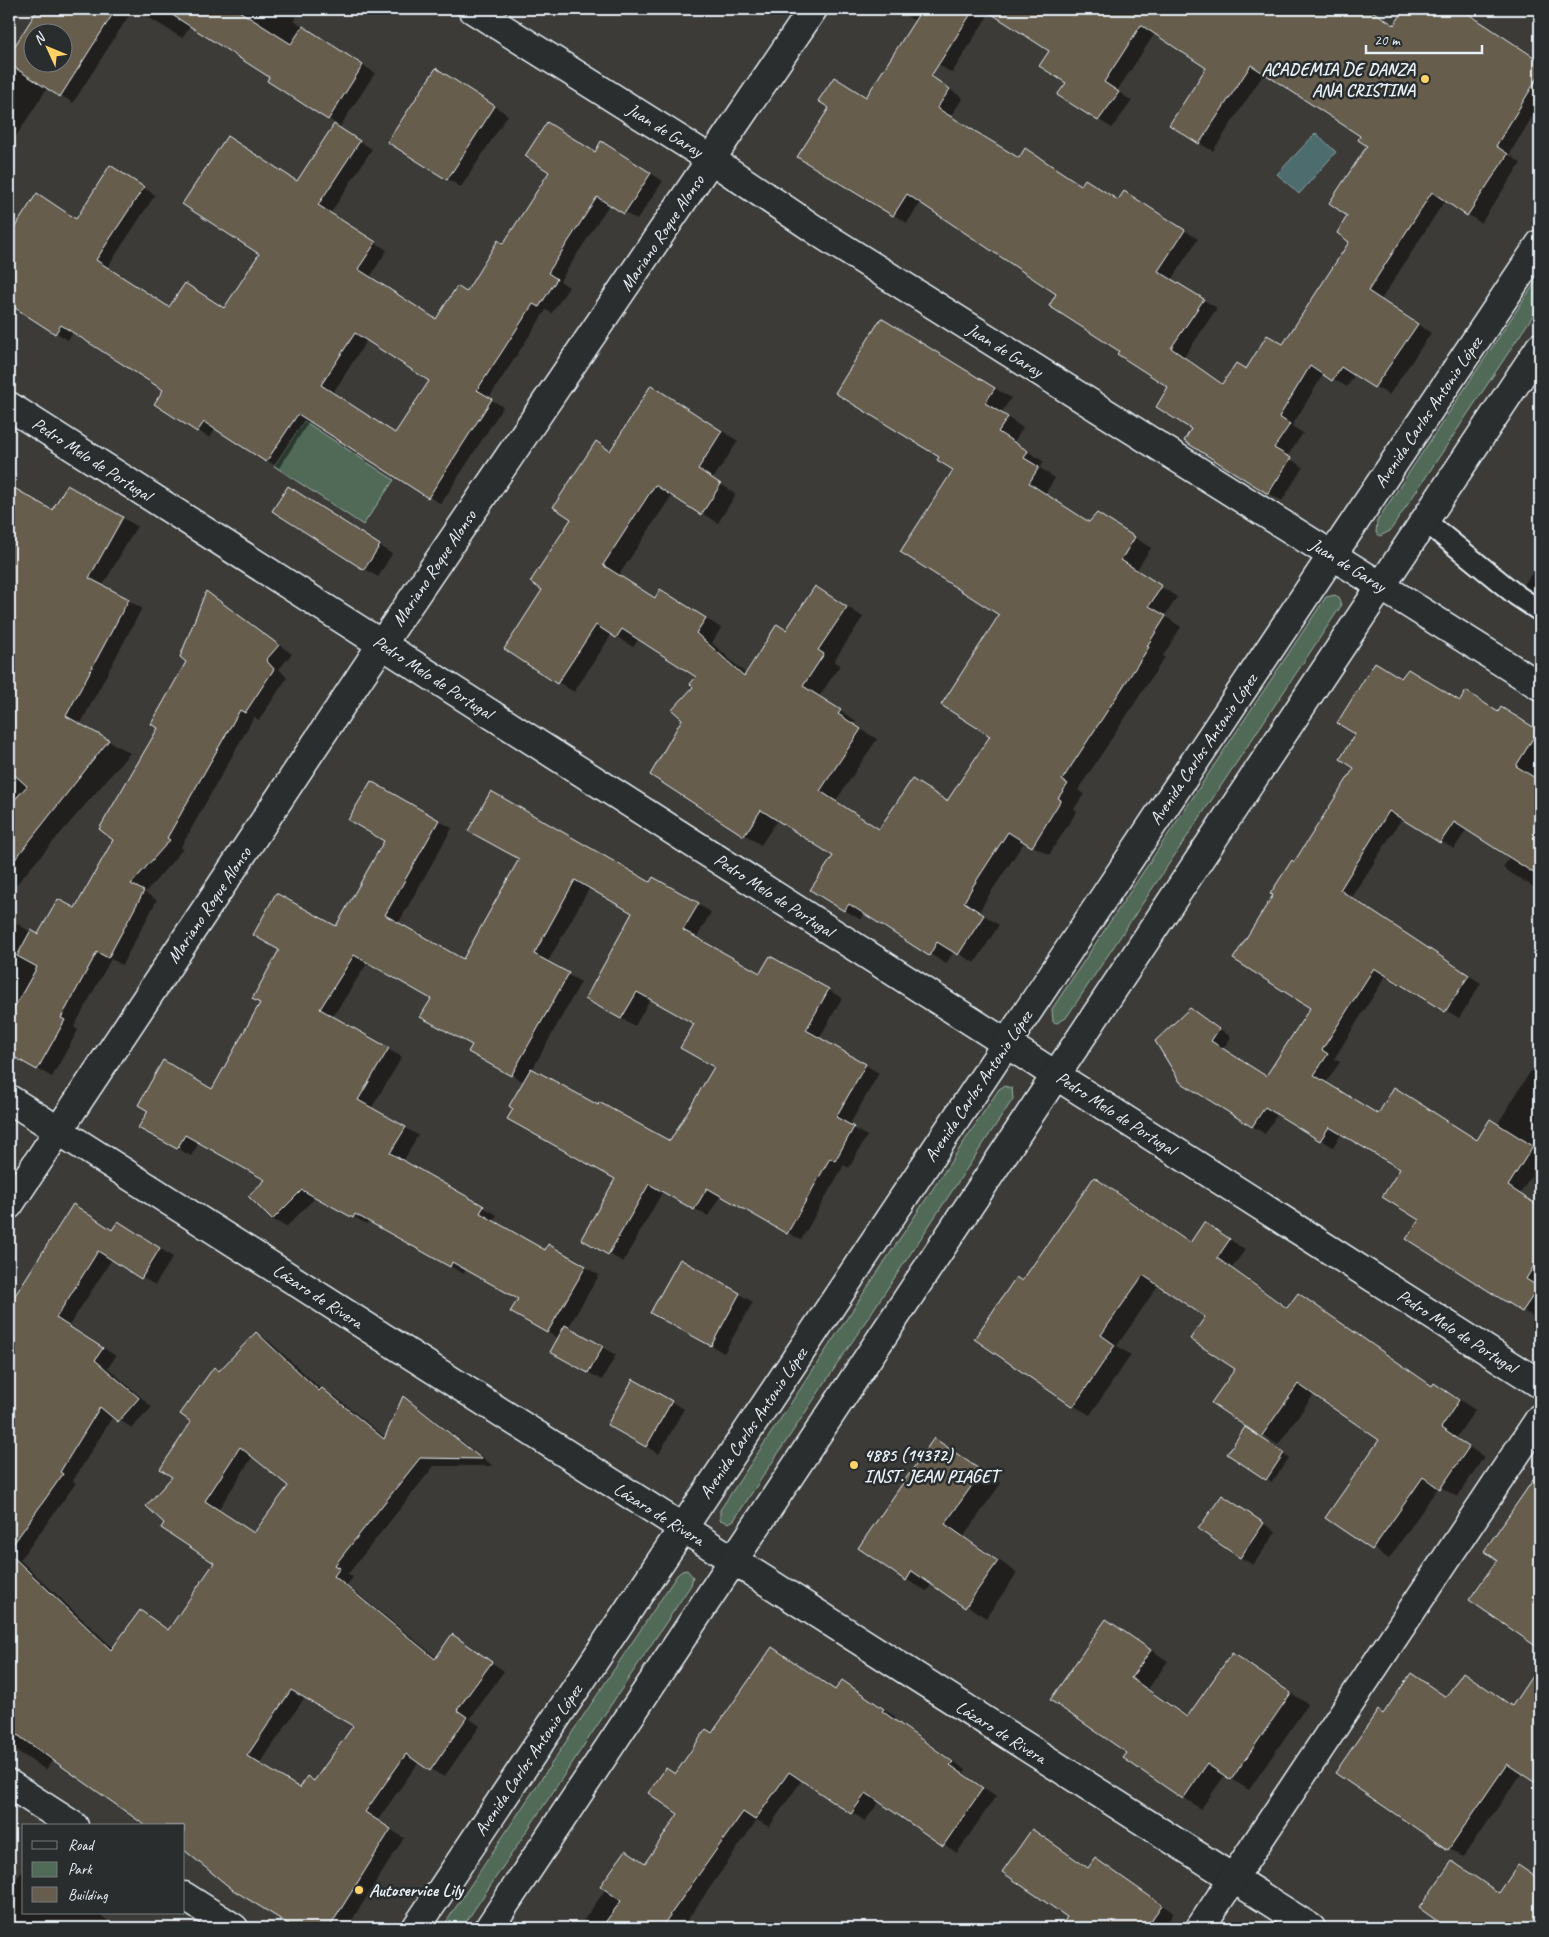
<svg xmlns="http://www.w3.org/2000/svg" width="1549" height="1937" viewBox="0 0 1549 1937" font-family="Caveat,sans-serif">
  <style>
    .green { fill: #516b59; stroke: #9caea8 }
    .water { fill: #4d6c6e; stroke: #8ba1a5 }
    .shadow { fill: #0007; fill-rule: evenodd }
    .building { fill: #665d4e; stroke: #e8f1f8; fill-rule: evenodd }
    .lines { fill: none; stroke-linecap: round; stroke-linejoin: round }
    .service-casing { stroke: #e8f1f8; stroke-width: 24 }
    .minor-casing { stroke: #e8f1f8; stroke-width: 31 }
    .tertiary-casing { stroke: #e8f1f8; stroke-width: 31 }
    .secondary-casing { stroke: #e8f1f8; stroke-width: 31 }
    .service { stroke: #2a2d2e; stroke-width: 20 }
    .minor { stroke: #2a2d2e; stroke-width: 28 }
    .tertiary { stroke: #2a2d2e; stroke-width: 28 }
    .secondary { stroke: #2a2d2e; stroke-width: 28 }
    .poi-dot { fill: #ffd166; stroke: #2a2d2e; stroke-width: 2 }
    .labels { text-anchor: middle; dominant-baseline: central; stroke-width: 5; stroke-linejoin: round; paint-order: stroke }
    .poi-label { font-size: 18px; font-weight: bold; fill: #e8f1f8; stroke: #2a2d2e; text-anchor: start }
    .street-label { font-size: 18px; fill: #e8f1f8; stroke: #2a2d2e }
  </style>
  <rect width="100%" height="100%" fill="#3c3b38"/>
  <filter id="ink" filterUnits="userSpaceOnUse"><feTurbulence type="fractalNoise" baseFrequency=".02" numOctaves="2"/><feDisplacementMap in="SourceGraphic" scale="10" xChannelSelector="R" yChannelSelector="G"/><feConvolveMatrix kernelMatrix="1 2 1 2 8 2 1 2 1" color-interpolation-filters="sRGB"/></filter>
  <g filter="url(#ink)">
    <g class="green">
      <path d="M1540,275V305L1390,531L1380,536L1376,533L1377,521Z"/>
      <path d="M304,421L394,480L363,525L274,466Z"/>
      <path d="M1335,595L1339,598L1341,606L1066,1018L1057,1023L1053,1022L1052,1009L1326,597Z"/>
      <path d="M1004,1086L1012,1088L1013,1099L734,1520L729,1523L720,1520V1510L999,1089Z"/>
      <path d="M687,1570L693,1577L691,1585L462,1928H442L677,1575L682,1571Z"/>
    </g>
    <path class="water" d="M1316,133L1336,152L1299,194L1277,174Z"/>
    <g class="shadow">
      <path d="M40,9H133L73,103L48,87L9,147V57ZM32,32H62V62H32Z"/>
      <path d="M135,9H301L294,21L375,73L339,128L372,149L330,214L387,250L370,277L436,320L466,294L504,245L595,153L614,150L663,181L637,220L610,203L560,281L569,287L552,313L546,310L489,398L503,407L441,504L310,420L279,468L216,428L210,438L198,431L165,390L74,331L68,340L9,303V229L13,232L77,220L123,174L155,195L107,268L170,308L225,309L260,253L298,182L336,124L271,77L191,25L182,38ZM367,340L431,381L396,434L333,393Z"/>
      <path d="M895,9H1369L1395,26L1406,9H1462L1540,61V104L1509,155L1521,163L1481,223L1445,200L1381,300L1431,333L1389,395L1355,374L1347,387L1324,373L1292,426L1303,433L1287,457L1303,467L1282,501L1268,493L1193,429L1170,387L1121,350L1058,294L921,202L907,223L799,157L867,98L937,81L963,98L950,117L1020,159L1039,158L1082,186L1118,201L1138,200L1198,239L1171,280L1217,308L1184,357L1224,385L1283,346L1351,241L1349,216L1369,145L1362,136L1265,72L1213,151L1199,143L1208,67L1155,33L1117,91L1132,101L1112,128L1099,120L1068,83L1051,50L990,12L952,73L903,42L915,21Z"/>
      <path d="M450,77L508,115L461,187L447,179Z"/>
      <path d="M897,329L1011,398L1001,413L1023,428L1014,442L1044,462L1040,468L1055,478L1045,494L1090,523L1114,524L1151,548L1136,571L1177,597L1165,616L1181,627L1163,656L1165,657L1078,790L1084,794L1074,809L1077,811L1049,855L1025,841L989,895L979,912L999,925L975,963L954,951L946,964L865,913L861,920L812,890L834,855L778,819L761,845L651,775L684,719L698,676L639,639L633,647L612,634L574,692L558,682L544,590L573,518L596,443L611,451L668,396L738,441L713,479L736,494L718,523L672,495L619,575L656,599L677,600L721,628L712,643L746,674L786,631L832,597L863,617L834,661L840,665L819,697L856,721L854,725L877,739L835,802L880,830L913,780L948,802L991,736L1000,615L954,470L941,456Z"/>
      <path d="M67,487L137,526L102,587L142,608L80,725L130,753L9,893V495L13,488L53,511Z"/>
      <path d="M302,496L392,554L378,577L274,511Z"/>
      <path d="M1540,517V528L1535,524Z"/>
      <path d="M1540,561V595L1524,585Z"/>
      <path d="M207,593L292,654L279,669L287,678L259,720L254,717L181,847L183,849L145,893L157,900L122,965L111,959L74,1027L78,1030L52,1077L9,1053V919L38,936L75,910L115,840L188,661Z"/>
      <path d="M1402,679L1460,702L1514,716L1540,733V891L1503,868L1510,856L1467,829L1454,849L1402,818L1351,899L1481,983L1459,1018L1387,974L1334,1059L1340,1062L1326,1083L1378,1115L1478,1141L1497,1125L1540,1056V1162L1520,1194L1540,1207V1283L1538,1287L1540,1288V1311L1535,1318L1408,1239L1420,1219L1401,1169L1342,1133L1333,1147L1278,1113L1265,1134L1183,1082L1203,1017L1231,1037L1222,1050L1266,1077L1312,1008L1295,864L1356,767Z"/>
      <path d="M371,783L452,828L398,924L464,960L521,859L650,884L653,879L711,912L696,939L760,975L771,957L842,998L819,1039L879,1073L849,1126L867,1136L849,1168L844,1165L801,1240L721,1195L708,1216L663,1191L623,1262L583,1239L616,1179L524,1082L470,1051L473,1045L432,998L368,962L332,1018L402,1057L371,1109L418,1135L403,1162L497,1215L493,1222L546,1251L549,1246L599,1275L568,1328L616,1355L602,1380L552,1352L559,1339L512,1312L520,1298L466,1269L464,1274L369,1220L367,1224L316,1197L286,1227L272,1219L267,1180L200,1141L191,1156L140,1127L213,1090L336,928L386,841ZM590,887L634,912L587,999L635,1026L651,998L696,1024L716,1066L670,1143L532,1070L581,982L547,963Z"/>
      <path d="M1095,1178L1191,1243L1221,1233L1245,1250L1232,1268L1289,1308L1298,1294L1433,1386L1434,1385L1451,1394L1475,1410L1456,1438L1484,1457L1457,1497L1439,1486L1389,1559L1327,1517L1381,1440L1314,1394L1278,1445L1213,1402L1236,1369L1207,1317L1159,1284L1117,1346L1131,1355L1090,1415L1074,1406L1023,1282Z"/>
      <path d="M132,1230L173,1257L155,1285L112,1259L69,1326L116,1356L108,1368L152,1407L132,1428L113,1416L73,1481L76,1483L20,1560L114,1649L140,1612L169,1630L216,1563L166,1523L174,1476L193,1421L220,1372L256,1333L269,1341L322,1390L336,1397L386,1438L404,1398L417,1406L493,1466H434L348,1574L353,1577L347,1585L437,1658L453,1636L504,1671L470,1719L480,1726L444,1777L419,1762L377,1821L404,1838L347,1928H297L233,1889L184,1848V1826L53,1759L46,1770L9,1746V1289L17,1294L113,1231ZM253,1456L289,1486L255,1534L218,1510ZM305,1697L355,1725L315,1782L301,1790L260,1764Z"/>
      <path d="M681,1261L753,1302L724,1353L652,1312Z"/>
      <path d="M633,1380L684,1409L659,1454L609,1425Z"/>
      <path d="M1252,1433L1289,1458L1272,1482L1266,1478Z"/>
      <path d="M934,1440L1001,1483L964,1536L1017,1573L986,1618L932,1583L927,1591L907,1580Z"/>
      <path d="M1535,1481L1540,1484V1648L1471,1600L1499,1560Z"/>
      <path d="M1235,1504L1276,1532L1253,1565L1240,1557Z"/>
      <path d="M1106,1620L1168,1661L1148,1689L1189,1717L1233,1655L1308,1704L1249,1790L1225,1775L1201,1809L1125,1758L1128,1753Z"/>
      <path d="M1540,1666V1785L1522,1773L1463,1857L1337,1773L1384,1715L1411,1674L1447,1698L1477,1682L1513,1707Z"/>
      <path d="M843,1682L896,1717L895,1720L966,1770L963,1774L996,1796L957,1853L880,1801L865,1821L802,1780L769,1827L757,1820L682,1928H578L606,1889L627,1852L646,1863L680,1813L676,1775L713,1734L836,1691Z"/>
      <path d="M1033,1830L1089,1868L1095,1860L1108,1867L1174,1913L1164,1928H1061L1069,1917Z"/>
      <path d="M1452,1862L1500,1894L1519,1866L1540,1880V1928H1468L1465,1926L1464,1928H1450L1446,1926Z"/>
      <path d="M24,1869V1913H98L117,1928H9V1888Z"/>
      <path d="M828,1922L838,1928H823Z"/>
      <path d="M145,1924L153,1928H142Z"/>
    </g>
    <g class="building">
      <path d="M38,9H116L60,97L9,64V55ZM32,32H62V62H32Z"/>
      <path d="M163,9H236L291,44L303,26L363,65L328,120L267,81L269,77Z"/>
      <path d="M922,9H974L931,76L950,89L937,108L1019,158L1025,148L1081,185L1085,179L1118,200L1124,191L1185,230L1158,271L1204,299L1171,348L1222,384L1236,363L1246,369L1267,335L1283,344L1349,242L1337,233L1347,216L1329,203L1367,146L1358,140L1360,136L1251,65L1199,144L1169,125L1206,68L1141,25L1104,82L1119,92L1098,121L1057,95L1066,83L1039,66L1049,51L984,9H1369L1394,25L1405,9H1461L1540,61V74L1496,146L1508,154L1467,216L1432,192L1368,291L1418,324L1374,388L1341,367L1332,381L1310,366L1279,417L1290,424L1274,448L1291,458L1268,494L1184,441L1191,429L1156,407L1168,387L1117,354L1119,351L1049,306L1056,294L907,194L893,216L797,157L829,108L818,101L834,77L866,97Z"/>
      <path d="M436,68L495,106L447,180L387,142Z"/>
      <path d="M547,122L595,152L601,141L651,173L624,214L597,197L548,273L557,279L539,307L533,304L477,390L492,399L428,498L298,414L266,462L204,422L197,432L154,404L163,390L61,325L55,334L9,304V236L37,193L76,219L110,165L144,187L96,260L169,307L185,283L224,308L259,254L182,204L227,136L297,181L334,124L360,141L318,205L376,242L358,269L436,319L457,286L466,292L498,240L503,244L549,172L525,156ZM355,333L429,381L395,433L321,385Z"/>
      <path d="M881,318L995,388L985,403L1008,417L998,432L1028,451L1024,458L1039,467L1029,483L1089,522L1097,513L1135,537L1121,560L1162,586L1149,606L1166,616L1147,646L1149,647L1062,780L1068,784L1058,798L1061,800L1032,847L1008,832L973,886L964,902L984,915L958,955L937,942L929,956L849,904L844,911L810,890L833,856L761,810L744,836L650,775L682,719L672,710L693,687L690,684L696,677L622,629L616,638L596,625L557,684L504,649L542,590L530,582L571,519L553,507L596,441L610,451L651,385L722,431L698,469L721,484L701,515L655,485L603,565L655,598L660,589L706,618L696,633L744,676L777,624L786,630L815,586L847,607L818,650L824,654L803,686L841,710L838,714L861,729L820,791L879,829L912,779L947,801L990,736L941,705L999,615L900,552L953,470L937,460L939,457L835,393Z"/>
      <path d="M9,485L52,510L67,485L123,517L89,578L129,599L66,716L109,740L9,867V806L27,786L9,770Z"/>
      <path d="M288,486L380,545L364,570L272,511Z"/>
      <path d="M206,591L279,645L266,660L274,669L245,713L240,710L167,838L170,840L131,884L144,891L108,958L97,952L61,1018L65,1020L37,1070L9,1054V1017L37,967L17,956L31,930L38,934L58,899L75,908L113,840L99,829L158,728L151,724L186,662L180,657Z"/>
      <path d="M1375,662L1401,678L1408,669L1460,701L1466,691L1498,712L1501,707L1538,730L1516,766L1540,781V877L1454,822L1440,843L1389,811L1340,890L1469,975L1445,1012L1374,968L1322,1050L1328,1054L1314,1075L1378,1114L1394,1087L1477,1140L1490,1119L1533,1146L1508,1186L1540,1207V1256L1526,1279L1539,1287L1522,1312L1406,1239L1419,1220L1382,1197L1400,1169L1329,1127L1320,1141L1265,1107L1252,1127L1180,1082L1155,1041L1190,1008L1219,1029L1211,1041L1266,1076L1310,1008L1233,959L1273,895L1270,894L1292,860L1294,862L1354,768L1340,759L1355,734L1337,723Z"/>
      <path d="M371,781L439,820L385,915L463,959L519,859L468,831L491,791L650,882L653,877L699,903L683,930L760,973L770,956L829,989L806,1030L866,1064L836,1117L854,1127L835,1161L830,1158L787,1234L707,1188L694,1210L649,1184L608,1255L581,1239L615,1179L507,1119L513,1109L509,1106L531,1068L598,1105L599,1102L670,1141L714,1067L680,1048L694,1024L637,992L621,1019L585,999L632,913L575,880L534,954L569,973L511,1076L468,1052L472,1045L420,1017L431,999L354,955L320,1009L389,1048L358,1100L406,1127L390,1153L484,1206L480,1213L545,1250L548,1244L586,1266L547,1333L510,1312L518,1299L452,1262L450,1267L355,1214L353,1218L302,1190L272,1220L248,1196L265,1180L185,1135L177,1149L138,1128L148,1111L138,1105L163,1060L212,1089L260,1003L252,999L279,950L253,935L276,893L336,926L384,841L348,820Z"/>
      <path d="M1094,1177L1190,1243L1204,1222L1230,1239L1217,1258L1287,1308L1298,1293L1432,1386L1434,1383L1459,1400L1441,1428L1469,1447L1440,1489L1423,1477L1372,1550L1325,1518L1379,1440L1298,1384L1261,1437L1211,1403L1235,1369L1190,1339L1205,1317L1143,1275L1101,1335L1115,1345L1073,1407L974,1339L1016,1277L1022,1281Z"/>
      <path d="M73,1204L112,1230L118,1221L160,1248L141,1279L98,1251L56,1318L103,1348L95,1360L139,1398L118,1422L100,1407L60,1472L63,1474L9,1550V1305Z"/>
      <path d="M680,1259L740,1293L711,1346L650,1313Z"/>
      <path d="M565,1325L603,1346L588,1373L550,1352Z"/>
      <path d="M256,1332L319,1391L322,1388L384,1439L403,1396L482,1459L420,1458L335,1565L340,1568L334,1576L435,1659L452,1634L492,1662L457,1710L467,1717L430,1771L406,1754L365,1812L391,1829L329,1928H295L233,1890L184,1850V1826H146L9,1729V1553L111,1650L140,1610L168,1630L214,1563L161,1528L164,1523L146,1506L172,1477L160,1469L191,1422L180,1414L214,1367L219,1371ZM240,1447L288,1486L254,1533L205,1501ZM291,1690L353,1726L314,1781L307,1776L300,1788L247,1756Z"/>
      <path d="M633,1379L672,1401L646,1447L607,1425Z"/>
      <path d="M1245,1427L1284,1453L1266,1480L1227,1454Z"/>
      <path d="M934,1438L982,1471L945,1524L998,1561L965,1608L912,1571L906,1581L858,1548Z"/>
      <path d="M1540,1470V1649L1469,1600L1497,1560L1484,1551Z"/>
      <path d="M1222,1495L1264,1523L1240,1558L1198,1529Z"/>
      <path d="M1106,1619L1151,1650L1131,1678L1187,1717L1232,1653L1291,1693L1231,1780L1207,1764L1183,1799L1123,1758L1127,1753L1050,1700Z"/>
      <path d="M772,1647L835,1690L842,1680L884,1709L882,1711L953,1762L950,1765L983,1788L943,1846L866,1793L851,1814L789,1772L755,1820L743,1812L661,1928H601L621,1901L600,1886L626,1850L645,1863L678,1814L648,1793L666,1768L675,1774L706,1729L712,1733Z"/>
      <path d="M1540,1664V1786L1507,1764L1448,1850L1335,1773L1378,1710L1383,1714L1411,1673L1446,1697L1463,1672L1512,1706Z"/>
      <path d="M1032,1829L1088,1868L1095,1858L1162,1905L1146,1928H1060L1067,1917L1002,1872Z"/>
      <path d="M1452,1861L1499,1893L1518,1865L1540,1880V1909L1527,1928H1447L1419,1908Z"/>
    </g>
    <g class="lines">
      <defs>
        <path id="service" d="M1425,521L1516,595L1540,611"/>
        <g id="minor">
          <path d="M472,9L712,160L826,237L1540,686"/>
          <path d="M1057,1076L1540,1384"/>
          <path d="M9,1099L1311,1928"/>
          <path d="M9,1205L382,644L813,9"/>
          <path d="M9,1784L74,1826"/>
          <path d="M184,1896L234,1928"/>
          <path d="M1200,1928L1540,1418"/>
        </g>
        <path id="tertiary" d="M9,406L1057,1076"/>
        <g id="secondary">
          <path d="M416,1928L1540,244"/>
          <path d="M489,1928L1540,347"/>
        </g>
      </defs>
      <use href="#service" class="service-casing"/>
      <use href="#minor" class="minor-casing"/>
      <use href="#tertiary" class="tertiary-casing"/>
      <use href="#secondary" class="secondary-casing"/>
      <use href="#service" class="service"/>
      <use href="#minor" class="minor"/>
      <use href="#tertiary" class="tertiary"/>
      <use href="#secondary" class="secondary"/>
    </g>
  </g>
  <g class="poi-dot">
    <circle cx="1425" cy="79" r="5"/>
    <circle cx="854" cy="1465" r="5"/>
    <circle cx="359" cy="1890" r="5"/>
  </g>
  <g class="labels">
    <g class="poi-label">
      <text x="1415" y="69" text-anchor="end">ACADEMIA DE DANZA<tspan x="1415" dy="21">ANA CRISTINA</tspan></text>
      <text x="864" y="1455">4885 (14372)<tspan x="864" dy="21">INST. JEAN PIAGET</tspan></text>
      <text x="369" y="1890">Autoservice Lily</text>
    </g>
    <g class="street-label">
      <text transform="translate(665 130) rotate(32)">Juan de Garay</text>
      <text transform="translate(662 233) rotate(-56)">Mariano Roque Alonso</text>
      <text transform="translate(1005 350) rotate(32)">Juan de Garay</text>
      <text transform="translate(1428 412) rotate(-56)">Avenida Carlos Antonio López</text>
      <text transform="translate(92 459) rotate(33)">Pedro Melo de Portugal</text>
      <text transform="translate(1348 565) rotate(32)">Juan de Garay</text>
      <text transform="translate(434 568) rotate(-56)">Mariano Roque Alonso</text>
      <text transform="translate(433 677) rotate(33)">Pedro Melo de Portugal</text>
      <text transform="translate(1203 749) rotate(-56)">Avenida Carlos Antonio López</text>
      <text transform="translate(774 895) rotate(33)">Pedro Melo de Portugal</text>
      <text transform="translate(209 905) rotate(-56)">Mariano Roque Alonso</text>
      <text transform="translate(978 1086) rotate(-56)">Avenida Carlos Antonio López</text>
      <text transform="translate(1116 1113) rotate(33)">Pedro Melo de Portugal</text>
      <text transform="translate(318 1296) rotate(33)">Lázaro de Rivera</text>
      <text transform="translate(1457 1331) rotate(33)">Pedro Melo de Portugal</text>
      <text transform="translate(753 1423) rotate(-56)">Avenida Carlos Antonio López</text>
      <text transform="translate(659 1514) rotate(32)">Lázaro de Rivera</text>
      <text transform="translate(1001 1732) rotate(32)">Lázaro de Rivera</text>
      <text transform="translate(528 1760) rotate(-56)">Avenida Carlos Antonio López</text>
    </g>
  </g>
  <rect width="1549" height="1937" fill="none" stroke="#2a2d2e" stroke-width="30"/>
  <rect x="15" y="15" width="1519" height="1907" fill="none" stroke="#e8f1f8" stroke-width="2" filter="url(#ink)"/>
  <rect x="22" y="1824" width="162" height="90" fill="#2a2d2e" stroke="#767b7f"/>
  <rect x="32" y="1841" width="25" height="8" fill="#2a2d2e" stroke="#767b7f"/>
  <text x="68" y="1850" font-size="15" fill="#e8f1f8">Road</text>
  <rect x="32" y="1862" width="25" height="15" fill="#516b59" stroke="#767b7f"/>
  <text x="68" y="1874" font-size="15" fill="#e8f1f8">Park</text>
  <rect x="32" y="1887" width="25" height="15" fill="#665d4e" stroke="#767b7f"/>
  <text x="68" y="1900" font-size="15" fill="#e8f1f8">Building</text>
  <g transform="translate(48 48) rotate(314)"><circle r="24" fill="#2a2d2e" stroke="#767b7f"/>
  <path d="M0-4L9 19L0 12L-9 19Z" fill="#ffd166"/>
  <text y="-8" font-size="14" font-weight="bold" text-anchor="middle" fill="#e8f1f8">N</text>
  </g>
  <path d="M1366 45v8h116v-8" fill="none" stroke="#e8f1f8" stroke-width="2.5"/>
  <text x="1374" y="45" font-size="15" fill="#e8f1f8" stroke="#2a2d2e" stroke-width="4" paint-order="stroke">20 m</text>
</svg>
